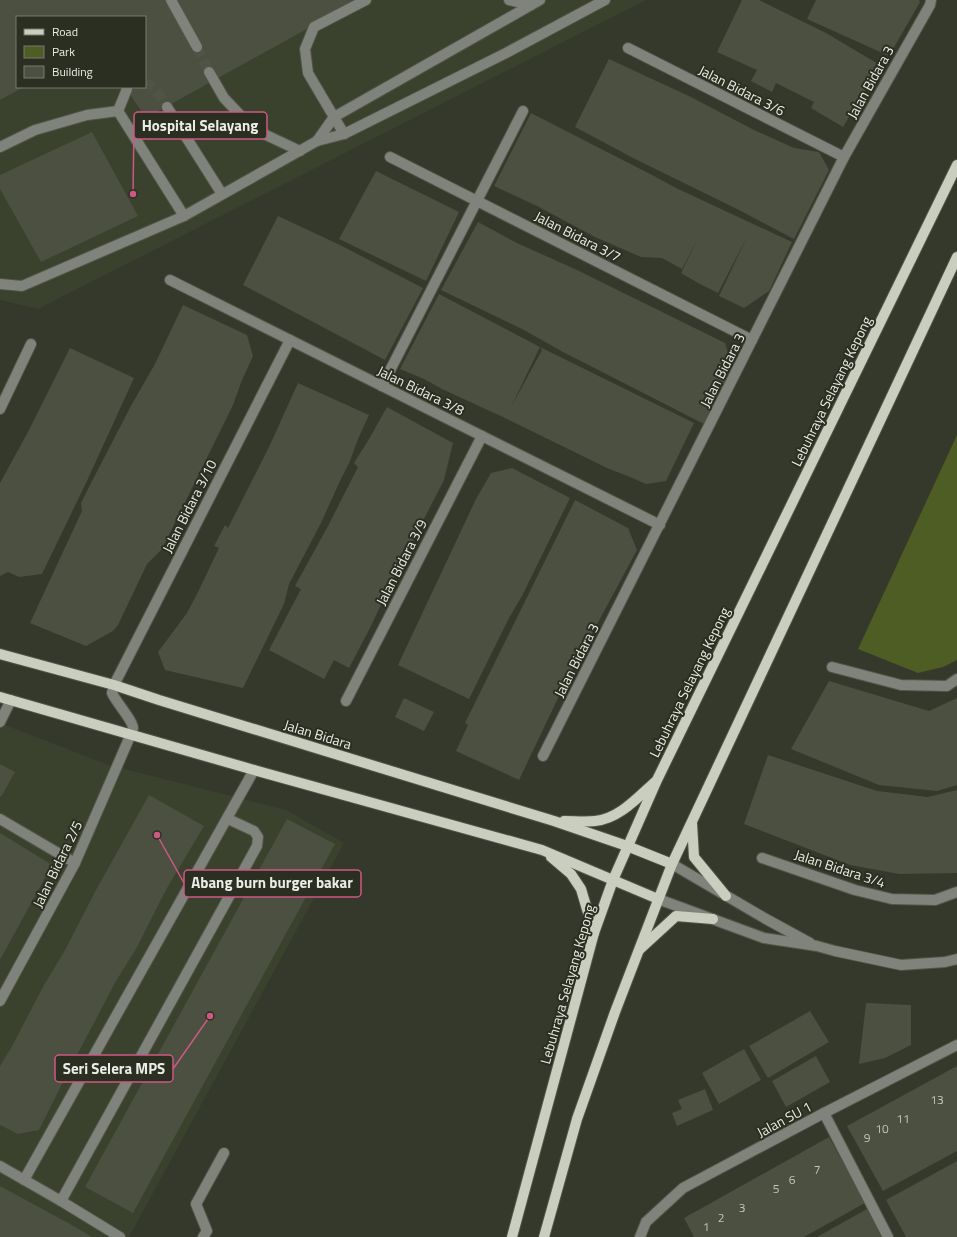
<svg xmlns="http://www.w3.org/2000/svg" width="957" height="1237" viewBox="0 0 957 1237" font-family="'Titillium Web',sans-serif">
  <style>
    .built { fill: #3a412c; fill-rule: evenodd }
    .green { fill: #4d5d24 }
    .building { fill: #4b5041; fill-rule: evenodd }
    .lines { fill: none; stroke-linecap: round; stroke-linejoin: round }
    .minor-tunnel { stroke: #4f5447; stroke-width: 10; stroke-dasharray: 10 5; stroke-linecap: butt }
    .minor-casing { stroke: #515649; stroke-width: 12 }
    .major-casing { stroke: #515649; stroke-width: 12 }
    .minor { stroke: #80837b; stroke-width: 10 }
    .major { stroke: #c9cebf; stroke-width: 10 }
    .labels { text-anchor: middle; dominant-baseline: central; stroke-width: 4; stroke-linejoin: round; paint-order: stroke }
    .number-label { font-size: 12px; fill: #c2c6bb }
    .street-label { font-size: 14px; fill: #eaede4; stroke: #2a2f21 }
    .leader { fill: none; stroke: #ce5884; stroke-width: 1.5 }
    .callout-dot { fill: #ce5884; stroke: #2a2f21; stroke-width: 1.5 }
    .callout { fill: #2a2f21; stroke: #ce5884; stroke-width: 1.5 }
    .callout-label { font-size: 15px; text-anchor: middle; font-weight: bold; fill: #eaede4 }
  </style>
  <rect width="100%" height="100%" fill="#34392b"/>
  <g class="built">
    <path d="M0,0H646L38,309L0,300ZM17,17H145V87H17Z"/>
    <path d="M0,723L109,765L286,810L344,843L129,1237H0Z"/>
  </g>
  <path class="green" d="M957,435V660L943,667L918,673L858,649Z"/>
  <g class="building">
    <path d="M0,0H359L146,118L125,87H145V17H17V87H24L0,100Z"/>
    <path d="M742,0H759L765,3L826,33L880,65L843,127L811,108L814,102L776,83L772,92L751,81L757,70L717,52Z"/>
    <path d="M816,0H919L920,2L889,56L807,19Z"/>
    <path d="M609,59L691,97L754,130L794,148L819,152L829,170L794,239L739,210L635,159L575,127Z"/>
    <path d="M531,113L654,176L676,188L792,242L769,291L744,308L719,296L747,237L718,293L698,283L681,273L699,236L682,269L662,258L641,257L595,237L537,206L494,186Z"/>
    <path d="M92,132L138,216L41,262L0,189V175Z"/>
    <path d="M376,171L459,212L426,281L339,239Z"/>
    <path d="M278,216L340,245L423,288L385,360L243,285Z"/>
    <path d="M478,222L517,243L577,270L725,343L733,368L704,424L563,352L522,329L441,290Z"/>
    <path d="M439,294L540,347L694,423L666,481L646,484L630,477L607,468L505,418L442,389L424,379L400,369ZM540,347L542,350L511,407Z"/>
    <path d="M183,305L247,335L253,356L242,380L233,405L162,549L147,564L118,625L113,631L86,646L30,623L82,511L81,503L91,483L132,404L155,364Z"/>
    <path d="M70,348L134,378L86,483L42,574L19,577L8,572L0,576V483L29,430Z"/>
    <path d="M298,383L369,415L358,439L350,461L340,481L321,523L289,584L284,604L243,688L165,670L158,652L187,613L199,590L219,548L214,546L225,525L228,528L269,447Z"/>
    <path d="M387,407L453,443L444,480L391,583L371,626L349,668L334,660L324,679L269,650L301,589L295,586L328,526L358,467L354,463L369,439Z"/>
    <path d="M512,468L570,498L522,596L509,618L469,699L398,665L476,499L491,473Z"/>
    <path d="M575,500L628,528L637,550L580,656L569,675L519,780L456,751L468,725L465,723Z"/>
    <path d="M829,681L929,711L957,698V785L937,791L879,785L791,749Z"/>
    <path d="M404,698L434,712L424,731L395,717Z"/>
    <path d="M768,755L877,791L928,797L957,790V873L899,874L850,865L744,824Z"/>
    <path d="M0,764L15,772L1,797L0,796Z"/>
    <path d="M149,795L204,826L167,888L136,949L116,981L66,1076L39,1130L18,1134L0,1125V1066L11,1048L44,985L64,952L96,890Z"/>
    <path d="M287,819L335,844L133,1213L85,1187Z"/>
    <path d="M0,833L52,865L0,960Z"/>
    <path d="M866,1003L911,1005V1045L885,1058L859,1064Z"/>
    <path d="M810,1011L829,1042L768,1078L749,1046Z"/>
    <path d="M744,1049L761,1080L719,1104L702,1073Z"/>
    <path d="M816,1056L830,1082L786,1107L772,1081Z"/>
    <path d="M957,1066V1151L883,1191L847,1126Z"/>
    <path d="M705,1089L713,1110L677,1126L672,1113L682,1109L678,1100Z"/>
    <path d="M829,1137L865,1203L804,1237H694L684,1218Z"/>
    <path d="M957,1161V1237H906L886,1200Z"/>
    <path d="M0,1186L70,1224L92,1237H0Z"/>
    <path d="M867,1209L882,1237H817Z"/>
  </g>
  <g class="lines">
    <g class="minor-tunnel">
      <path d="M197,47L209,72"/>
      <path d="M145,82L155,88L167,107"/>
    </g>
    <defs>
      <g id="minor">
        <path d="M171,0L197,47"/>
        <path d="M509,0L531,5"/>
        <path d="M628,48L844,157"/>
        <path d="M209,72L224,98L243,118L266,135L300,151"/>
        <path d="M127,89L118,111L184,216"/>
        <path d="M167,107L222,194"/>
        <path d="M344,134L308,73L305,49L314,27L366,0"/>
        <path d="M317,141L334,117L540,0"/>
        <path d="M0,147L35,130L87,115L118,111"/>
        <path d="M390,157L752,340"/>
        <path d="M170,280L660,525"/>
        <path d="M0,284L22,286L184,216L317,141L344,134L506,53L605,0"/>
        <path d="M382,386L523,111"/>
        <path d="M0,409L31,344"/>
        <path d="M832,667L901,685L947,686L957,679"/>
        <path d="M346,701L482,436"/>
        <path d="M0,722L11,700"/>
        <path d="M543,756L844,157L930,5L931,0"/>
        <path d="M0,819L75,863"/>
        <path d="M762,858L855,890L892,899L935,900L957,892"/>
        <path d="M672,864L766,919L810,943"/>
        <path d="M658,899L764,938L817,946L835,951L901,965L945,962L957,959"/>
        <path d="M0,1001L75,863L131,734C132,732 133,730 133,728C133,721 116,702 112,693L114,685L290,340"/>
        <path d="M824,1113L888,1237"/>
        <path d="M0,1166L61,1201L120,1237"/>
        <path d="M24,1180L254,770"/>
        <path d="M61,1201L257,846L258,837L254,831L228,819"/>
        <path d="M203,1237L207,1231L196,1204L224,1153"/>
        <path d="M640,1237L646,1222L683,1188L824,1113L957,1045"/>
      </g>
      <g id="major">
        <path d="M0,654L114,685L159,700L554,821L627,846L672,864"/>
        <path d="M0,697L254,770L542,850L658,899"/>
        <path d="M564,821C574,821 585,822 595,821C619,819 638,797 655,782"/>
        <path d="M692,823L694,857L726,896"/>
        <path d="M551,857L571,874L581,889L594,933"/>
        <path d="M640,949L676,916L713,919"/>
        <path d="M512,1237L594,933L613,880L657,780L957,165"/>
        <path d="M544,1237L577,1119L615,1012L672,864L957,257"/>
      </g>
    </defs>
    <use href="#minor" class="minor-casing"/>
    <use href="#major" class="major-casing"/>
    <use href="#minor" class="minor"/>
    <use href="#major" class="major"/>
  </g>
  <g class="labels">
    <g class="number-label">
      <text x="937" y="1099">13</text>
      <text x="903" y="1118">11</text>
      <text x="882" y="1128">10</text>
      <text x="867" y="1137">9</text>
      <text x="817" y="1169">7</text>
      <text x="792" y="1179">6</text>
      <text x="776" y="1188">5</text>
      <text x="742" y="1207">3</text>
      <text x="721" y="1217">2</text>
      <text x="706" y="1226">1</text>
    </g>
    <g class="street-label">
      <text transform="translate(870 82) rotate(-61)">Jalan Bidara 3</text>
      <text transform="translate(742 90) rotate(27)">Jalan Bidara 3/6</text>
      <text transform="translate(578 236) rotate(27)">Jalan Bidara 3/7</text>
      <text transform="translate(722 370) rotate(-63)">Jalan Bidara 3</text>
      <text transform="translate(421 390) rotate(26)">Jalan Bidara 3/8</text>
      <text transform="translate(831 391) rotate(-64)">Lebuhraya Selayang Kepong</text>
      <text transform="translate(189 506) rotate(-63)">Jalan Bidara 3/10</text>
      <text transform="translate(401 562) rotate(-63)">Jalan Bidara 3/9</text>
      <text transform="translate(576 660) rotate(-63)">Jalan Bidara 3</text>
      <text transform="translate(689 682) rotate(-64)">Lebuhraya Selayang Kepong</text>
      <text transform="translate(318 734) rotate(17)">Jalan Bidara</text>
      <text transform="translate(57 864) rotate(-64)">Jalan Bidara 2/5</text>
      <text transform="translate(840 868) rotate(18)">Jalan Bidara 3/4</text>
      <text transform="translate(567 984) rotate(-74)">Lebuhraya Selayang Kepong</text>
      <text transform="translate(784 1119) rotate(-28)">Jalan SU 1</text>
    </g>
  </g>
  <path class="leader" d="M133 194L134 125M157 835L184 883M210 1016L173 1069"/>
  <g class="callout-dot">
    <circle cx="133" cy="194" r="4"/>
    <circle cx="157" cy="835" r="4"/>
    <circle cx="210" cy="1016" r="4"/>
  </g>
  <g class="callout">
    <rect x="134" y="112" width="133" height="27" rx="4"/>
    <rect x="184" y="870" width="177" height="27" rx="4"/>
    <rect x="55" y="1055" width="118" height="27" rx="4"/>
  </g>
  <g class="callout-label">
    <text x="200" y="131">Hospital Selayang</text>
    <text x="272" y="888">Abang burn burger bakar</text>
    <text x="114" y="1074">Seri Selera MPS</text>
  </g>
  <rect x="16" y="16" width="130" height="72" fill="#2a2f21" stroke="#777b6f"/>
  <rect x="24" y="29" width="20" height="6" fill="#c9cebf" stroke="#777b6f"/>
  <text x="52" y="36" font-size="12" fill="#eaede4">Road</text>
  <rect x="24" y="46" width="20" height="12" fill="#4d5d24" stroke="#777b6f"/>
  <text x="52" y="56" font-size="12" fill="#eaede4">Park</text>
  <rect x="24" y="66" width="20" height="12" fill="#4b5041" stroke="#777b6f"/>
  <text x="52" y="76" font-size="12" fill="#eaede4">Building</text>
</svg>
